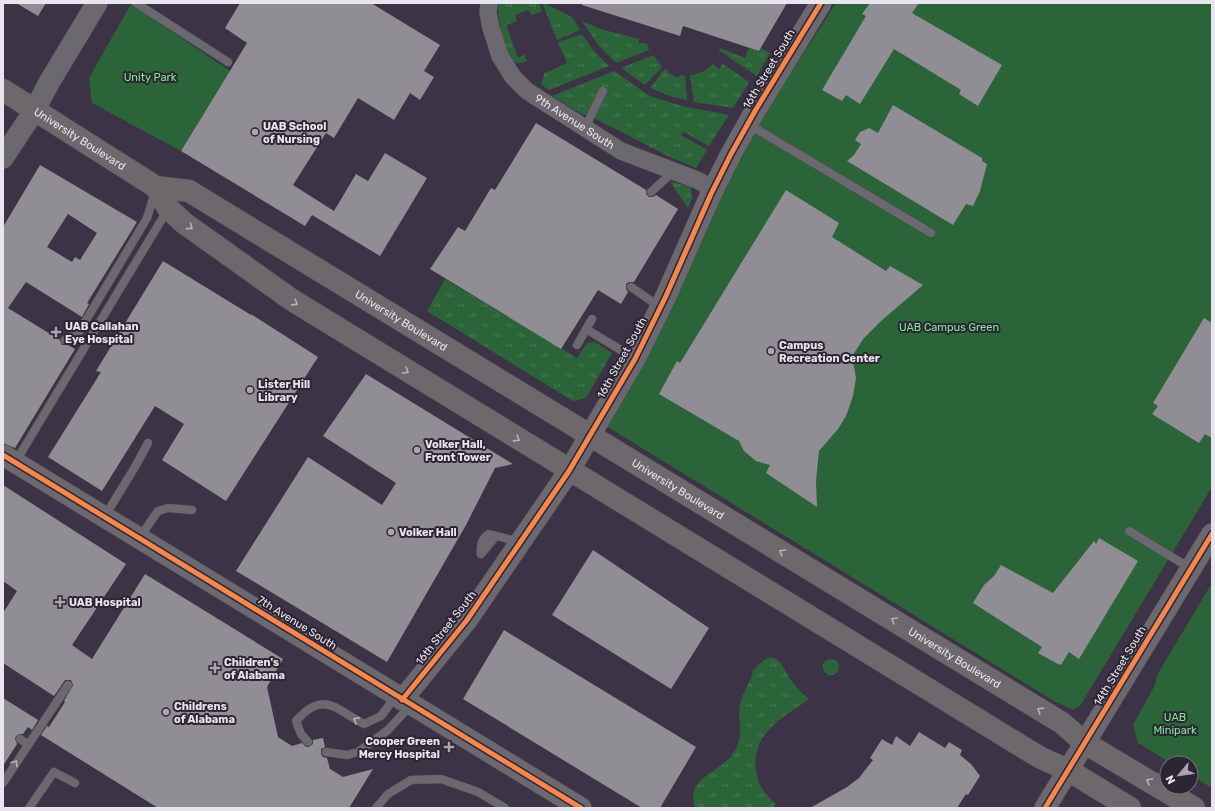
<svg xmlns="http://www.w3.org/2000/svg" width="1215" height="811" viewBox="0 0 1215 811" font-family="Rubik,sans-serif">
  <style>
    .built { fill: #3d3346; fill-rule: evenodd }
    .grass { fill: url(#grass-tufts) }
    .park { fill: #2b6438 }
    .building { fill: #908d94; fill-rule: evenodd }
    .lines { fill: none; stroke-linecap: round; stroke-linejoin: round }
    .service-casing { stroke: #524f56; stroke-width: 9 }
    .minor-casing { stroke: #524f56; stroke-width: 18 }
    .tertiary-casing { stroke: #524f56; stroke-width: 22 }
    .secondary-casing { stroke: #524f56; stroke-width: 23 }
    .service { stroke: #6c686f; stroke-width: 8 }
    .minor { stroke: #6c686f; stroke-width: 17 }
    .tertiary { stroke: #6c686f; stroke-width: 21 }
    .secondary { stroke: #6d686b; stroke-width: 22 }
    .cycleway-casing { stroke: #2c2533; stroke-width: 8 }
    .cycleway { stroke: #f5874c; stroke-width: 5 }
    .oneway { stroke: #b7b3ba }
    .oneway2 { stroke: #b7b3bc }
    .poi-dot { fill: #aaa6b0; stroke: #2c2533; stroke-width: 1.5 }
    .labels { text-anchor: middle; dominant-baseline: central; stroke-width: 4; stroke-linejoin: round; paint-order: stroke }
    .street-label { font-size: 11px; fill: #e9e5ef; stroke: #2c2533 }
    .park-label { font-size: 11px; fill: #7feb94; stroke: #2c2533 }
    .poi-label { font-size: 11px; font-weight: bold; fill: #e9e5ef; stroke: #2c2533; text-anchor: start }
  </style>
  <defs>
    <pattern id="grass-tufts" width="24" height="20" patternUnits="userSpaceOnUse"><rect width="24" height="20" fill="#2b6438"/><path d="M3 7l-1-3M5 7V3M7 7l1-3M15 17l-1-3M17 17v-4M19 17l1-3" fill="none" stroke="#4a7a55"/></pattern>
  </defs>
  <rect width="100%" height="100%" fill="#36323a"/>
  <path class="built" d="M3,3H1212V808H3ZM1167,763H1191V787H1167Z"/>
  <g class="grass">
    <path d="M498,3H539L542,11L532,15L528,10L515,15L517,21L506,25L518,58L524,55L527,61C524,62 521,64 518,63C503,60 498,15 498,3Z"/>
    <path d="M545,3L573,18L580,30L557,40L543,5Z"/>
    <path d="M582,21L600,29L639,39V43H647L649,50L616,63L598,45Z"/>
    <path d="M582,34L593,50L609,66L549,90L542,85L541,83L544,76L543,74L567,63L558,42Z"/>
    <path d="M720,48L745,58L749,48L759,51L761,48L770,53L757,76L727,56V55L719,51Z"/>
    <path d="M651,56H654L662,67L645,85L621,68Z"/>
    <path d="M713,64L719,69L723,64L749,82L733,108L694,102L690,76L704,71Z"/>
    <path d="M665,69L668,71V73L679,78L680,75L685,76L687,100L673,97L650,88Z"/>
    <path d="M614,71L650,96L682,106L729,115L709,146L684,132L681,135L707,150L696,168L670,157L588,115H583L552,96Z"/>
    <path d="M673,182L691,187L692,199L688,208L671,183Z"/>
    <path d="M445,279L577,358L587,343L595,342L612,353L586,398L573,401L427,311Z"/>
    <path d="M771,657C784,661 785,673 793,683C797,689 803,694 809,699C783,718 751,732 756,771C758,785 764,794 776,804L773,808H695C685,777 719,773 732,755C746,735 737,724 740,704C742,692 752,682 753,670L764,660Z"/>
    <circle cx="831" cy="667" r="8"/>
  </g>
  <g class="park">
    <path d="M836,3H1209L1212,5V487L1080,706L1073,710L1054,701L606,426L749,138Z"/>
    <path d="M131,4L230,71L181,151L92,103L89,78Z"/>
    <path d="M1212,583V788L1191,775V763H1171L1138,743L1133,725L1155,685L1157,675Z"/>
  </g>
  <g class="building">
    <path d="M16,3H46L38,16Z"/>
    <path d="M240,3H371L440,45L424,71L434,77L420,100L410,93L394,120L358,98L334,138L326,133L293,185L334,211L356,174L368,181L385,153L427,178L380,256L312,215L305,226L181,151L247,43L225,28Z"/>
    <path d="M582,3H787L759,51L683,26L680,36L582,5Z"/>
    <path d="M870,3H919L912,13L1002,65L978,106L959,94L961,90L894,49L860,104L846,95L842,101L822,90L866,16L862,14Z"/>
    <path d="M893,105L982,158V161L987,164L980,191L973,206L966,204L953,225L847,161L854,155L861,144L855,140L860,132L869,128L878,133Z"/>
    <path d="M536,123L646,190V194L649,197H653L656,195L678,209L634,282H629L626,284V289L628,292L621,304L598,290L561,349L430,269L458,227L465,231L491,188L495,190Z"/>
    <path d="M40,165L137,222L87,303L89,304L82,317L26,282L8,308L60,340L62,345H68L75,349L15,448L3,443V227ZM68,214L97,233L80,260L75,257L72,262L47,247Z"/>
    <path d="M786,190L839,223L832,237L886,271L890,266L923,285L881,321L864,338L852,356L856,378L853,396L846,416L838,429L819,451L816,481L817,507L766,473L770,465L756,461L744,451L739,441L659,394L677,361L680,363Z"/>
    <path d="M163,261L251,315V314L318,357L226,501L162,460L184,424L155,406L102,491L48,457L101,372L96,371Z"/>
    <path d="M1204,318L1212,323V438L1205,434L1199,443L1152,414L1158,406L1153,403Z"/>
    <path d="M366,374L513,464L495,468L466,525L387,662L236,571L308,457L382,505L396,483L323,436Z"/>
    <path d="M3,485L126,564L72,645L92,659L145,574L283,659L267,687L278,737L292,746L302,743L306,747H309L313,744V740L323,738L325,747L321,749V754L323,757L327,758L330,769L343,777L373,769L349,808H158L41,735L47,726L49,727L65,702L64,701L73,685L71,680H65L54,696L3,663V613L17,591L3,581Z"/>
    <path d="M1099,538L1138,561L1079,659L1069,652L1061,665L1056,663L1038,653L1042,647L973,603L984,585L994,576L1001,565L1053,593L1094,541L1096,544Z"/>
    <path d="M593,550L709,628L671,689L552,615Z"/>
    <path d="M504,630L696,747L660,808H642L463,699Z"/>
    <path d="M3,698L38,720L32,730L28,727L23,734H20L16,736L15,739L17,744L3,766Z"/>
    <path d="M919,732L945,748L949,742L962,750L960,755L971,764L980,776L968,795L966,794L957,808H810L847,787L859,778L873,760L870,758L882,739L892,745L896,736L910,746Z"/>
  </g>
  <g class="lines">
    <defs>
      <g id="service">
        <path d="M136,3L228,62"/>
        <path d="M748,124L931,233"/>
        <path d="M585,128L603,91"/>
        <path d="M651,192L674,171"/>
        <path d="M631,287L660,307"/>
        <path d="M586,329L634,358"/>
        <path d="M65,340L79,332L147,218L155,192"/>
        <path d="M577,345L592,319"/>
        <path d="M16,461L168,209"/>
        <path d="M105,516L135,467L148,443"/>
        <path d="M1129,531L1190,568"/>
        <path d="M140,537L158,511L168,508L192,510"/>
        <path d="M481,554C480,546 482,538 489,534L520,542"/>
        <path d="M481,554L496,536"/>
        <path d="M20,739L28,744"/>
        <path d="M308,742L301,734L296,721C324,689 336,710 364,724L381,716L396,696"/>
        <path d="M326,752L347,755L358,752L388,730L411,705"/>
        <path d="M3,783L68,685"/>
        <path d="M29,808L54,772L75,783"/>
        <path d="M376,808L388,794L411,780L441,779L478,792L505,808"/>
      </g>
      <g id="minor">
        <path id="s1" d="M489,3L488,13L491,28L500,56L513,77L527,91L621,151L697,180L714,189"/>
      </g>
      <g id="tertiary">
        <path d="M3,158L34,111L50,81L97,3"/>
        <path d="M3,455C196,571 388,691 581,808"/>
        <path d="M402,700L467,620L569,471L635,359L666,296L711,194L731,154L755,111L821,3"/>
        <path d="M1045,808L1212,534"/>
      </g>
      <g id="secondary">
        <path id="s2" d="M3,90L156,187L189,191L1062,723L1085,743L1194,808"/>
        <path d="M156,187L168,208L184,223L292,300L1026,749L1041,758L1068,770L1130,808"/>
      </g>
    </defs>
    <use href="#service" class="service-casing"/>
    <use href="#minor" class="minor-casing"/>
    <use href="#tertiary" class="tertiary-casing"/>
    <use href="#secondary" class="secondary-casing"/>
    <use href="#service" class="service"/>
    <use href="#minor" class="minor"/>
    <use href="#tertiary" class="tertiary"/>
    <use href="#secondary" class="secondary"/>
    <defs>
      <g id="cycleway">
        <path d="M3,455C196,571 388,691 581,808"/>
        <path d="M402,700L467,620L569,471L635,359L666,296L711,194L731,154L755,111L821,3"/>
        <path d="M1045,808L1212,534"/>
      </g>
    </defs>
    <use href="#cycleway" class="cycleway-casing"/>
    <use href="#cycleway" class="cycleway"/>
  </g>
  <defs><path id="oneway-chevron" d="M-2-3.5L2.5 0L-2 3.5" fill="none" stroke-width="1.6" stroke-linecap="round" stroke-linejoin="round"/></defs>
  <g class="oneway">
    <use href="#oneway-chevron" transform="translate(190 227) rotate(36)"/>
    <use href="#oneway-chevron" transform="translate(295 303) rotate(32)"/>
    <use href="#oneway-chevron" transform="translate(406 371) rotate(31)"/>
    <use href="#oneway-chevron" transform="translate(517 439) rotate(32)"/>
    <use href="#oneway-chevron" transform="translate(782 552) rotate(-149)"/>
    <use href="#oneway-chevron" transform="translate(894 620) rotate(-149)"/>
    <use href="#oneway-chevron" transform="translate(1040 710) rotate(-148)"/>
    <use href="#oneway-chevron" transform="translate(1149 781) rotate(-149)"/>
  </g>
  <g class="oneway2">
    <use href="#oneway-chevron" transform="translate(356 720) rotate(-152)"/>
    <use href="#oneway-chevron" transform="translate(15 763) rotate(-57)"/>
  </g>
  <g class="poi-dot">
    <circle cx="255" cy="132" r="4"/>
    <path d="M54 326h4v4h4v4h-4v4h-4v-4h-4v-4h4z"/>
    <circle cx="771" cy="351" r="4"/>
    <circle cx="250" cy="390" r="4"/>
    <circle cx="417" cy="450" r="4"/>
    <circle cx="391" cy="532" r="4"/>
    <path d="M58 596h4v4h4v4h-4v4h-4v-4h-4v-4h4z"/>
    <path d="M213 662h4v4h4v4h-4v4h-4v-4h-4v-4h4z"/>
    <circle cx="166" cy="712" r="4"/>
    <path d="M447 741h4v4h4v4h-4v4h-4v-4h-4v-4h4z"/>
  </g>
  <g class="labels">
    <g class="street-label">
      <text transform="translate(769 69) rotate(-59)">16th Street South</text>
      <text stroke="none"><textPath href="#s1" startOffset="156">9th Avenue South</textPath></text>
      <text stroke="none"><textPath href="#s2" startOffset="91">University Boulevard</textPath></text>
      <text stroke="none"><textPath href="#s2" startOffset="463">University Boulevard</textPath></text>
      <text transform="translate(622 358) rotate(-61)">16th Street South</text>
      <text stroke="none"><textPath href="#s2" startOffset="787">University Boulevard</textPath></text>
      <text transform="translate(297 623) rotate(32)">7th Avenue South</text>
      <text transform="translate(446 628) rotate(-52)">16th Street South</text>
      <text stroke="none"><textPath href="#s2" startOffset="1111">University Boulevard</textPath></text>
      <text transform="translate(1120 666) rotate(-59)">14th Street South</text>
    </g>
    <g class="park-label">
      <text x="150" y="77">Unity Park</text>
      <text x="949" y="327">UAB Campus Green</text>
      <text x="1175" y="717">UAB<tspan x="1175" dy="13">Minipark</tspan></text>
    </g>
    <g class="poi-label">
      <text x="263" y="126">UAB School<tspan x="263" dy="13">of Nursing</tspan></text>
      <text x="65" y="326">UAB Callahan<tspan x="65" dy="13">Eye Hospital</tspan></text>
      <text x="779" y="345">Campus<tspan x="779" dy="13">Recreation Center</tspan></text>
      <text x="258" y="384">Lister Hill<tspan x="258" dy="13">Library</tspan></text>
      <text x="425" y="444">Volker Hall,<tspan x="425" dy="13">Front Tower</tspan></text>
      <text x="399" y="532">Volker Hall</text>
      <text x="69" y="602">UAB Hospital</text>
      <text x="224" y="662">Children's<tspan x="224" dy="13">of Alabama</tspan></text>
      <text x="174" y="706">Childrens<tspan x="174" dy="13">of Alabama</tspan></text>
      <text x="440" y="741" text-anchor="end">Cooper Green<tspan x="440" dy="13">Mercy Hospital</tspan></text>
    </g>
  </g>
  <rect width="1215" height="811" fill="none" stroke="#e9e5ef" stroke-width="8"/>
  <g transform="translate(1179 775) rotate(241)"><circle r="19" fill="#2c2533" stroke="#78727e"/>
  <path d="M0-3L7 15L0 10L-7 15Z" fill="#aaa6b0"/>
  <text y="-6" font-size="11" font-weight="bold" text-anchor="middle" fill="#e9e5ef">N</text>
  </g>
</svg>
